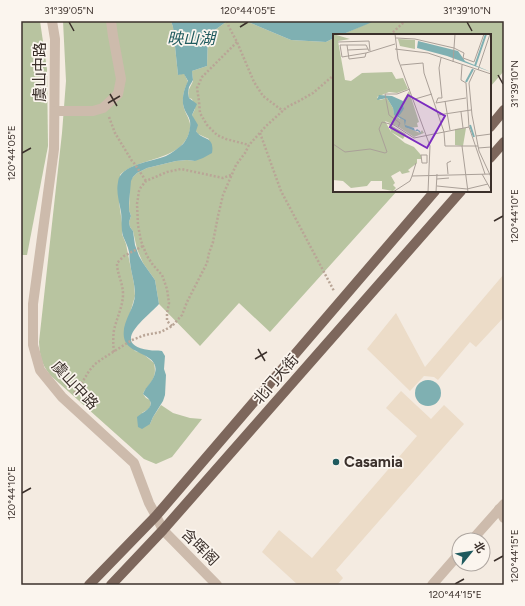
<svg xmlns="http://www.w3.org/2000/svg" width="525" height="606" viewBox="0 0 525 606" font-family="Figtree,'Noto Sans SC',sans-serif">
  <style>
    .green { fill: #b8c4a0 }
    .plaza { fill: #ecdcc8 }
    .water { fill: #7fb0b2 }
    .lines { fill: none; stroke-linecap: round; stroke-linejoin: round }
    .path { stroke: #b9a596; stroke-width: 2.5; stroke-dasharray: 2 2; stroke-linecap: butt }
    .minor { stroke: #cdbbac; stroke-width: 10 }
    .major { stroke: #7d675c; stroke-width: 10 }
    .ticks { fill: none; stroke: #3b302b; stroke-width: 1.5 }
    .poi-dot { fill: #1f5a5e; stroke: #fbf5ee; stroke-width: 1.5 }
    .labels { text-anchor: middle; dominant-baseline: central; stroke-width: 3.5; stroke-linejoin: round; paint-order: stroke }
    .street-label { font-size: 15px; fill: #3b302b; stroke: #fbf5ee }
    .poi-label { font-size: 15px; font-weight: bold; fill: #3b302b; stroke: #fbf5ee; text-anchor: start }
    .water-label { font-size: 16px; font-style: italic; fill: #1f5a5e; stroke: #fbf5ee }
    .inset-river { fill: none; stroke: #7fb0b2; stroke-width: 2 }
    .inset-road { fill: none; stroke: #aaa098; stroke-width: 1 }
    .view { fill: #7b2cbf; fill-opacity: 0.15; stroke: #7b2cbf; stroke-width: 2 }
    .inset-edge { fill: none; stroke: #3b302b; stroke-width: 2 }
    .neatline { fill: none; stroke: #3b302b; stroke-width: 1.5 }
    .ticks-label { font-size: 10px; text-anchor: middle; fill: #3b302b }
  </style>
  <rect width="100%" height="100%" fill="#f4ebe1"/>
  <g class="green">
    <path d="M21,21H40L47,69L48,146L27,255H21Z"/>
    <path d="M63,21H171L173,27L178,75L184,73L188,82C183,91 181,101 185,111C188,118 191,122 190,129C184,162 139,156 120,175L119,202L122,223V234L126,244L134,284L135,296L124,334L135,351L142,353L154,363C156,373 155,377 149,385C147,388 144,390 143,394L146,398L150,400C152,408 149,409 142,413L150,424L153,417L161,405L173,413L190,418L202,419L172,457L156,464L144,459L50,375C41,363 40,357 39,342L62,133L66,81Z"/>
    <path d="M373,21H504V71L490,87V35H341Z"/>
    <path d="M226,22H248L291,40L326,42L334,38V191H397L270,332L239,303L200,346L159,304L155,280L143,263L137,249L133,231L130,227L129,222L131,216L129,210L130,181L133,177L137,173L147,168L176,161L187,160L195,161L209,139L198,134L196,131L192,115L195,109L192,99L189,98C187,89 190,89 193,81C193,78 192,74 192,71L207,66L208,35Z"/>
  </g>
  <g class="plaza">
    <path d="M504,274V317L476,347L470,342L438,380L434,377L424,376L410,391L367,349L396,313L425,367Z"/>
    <path d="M401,391L431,419L444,405L464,424L336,570L343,578L337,585H298L262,552L279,530L312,558L417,436L386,408Z"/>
  </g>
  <g class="water">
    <path d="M171,21H373L370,23L341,35H334V38L326,42L291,40L248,22H226L208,35L207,66L192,71L193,80L189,87L188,93L189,98L197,104L192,115L198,125L196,131C202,141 215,135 212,153L203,158L195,161L187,160L176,161L147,168L137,173L133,177L131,181L129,203V210L131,216L129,222L130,227L133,231L135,245L139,256L143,263L155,280L159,304C148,317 108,344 149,350C153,351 157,350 162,351L165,356L164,369L166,375L165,395L163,401L153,417L150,424L142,429L138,427L137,417C141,413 154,408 150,401C149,398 145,396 143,394C146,386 153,382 155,373C160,354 131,355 125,341C119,324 135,310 135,294C135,283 131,273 130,262C129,259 130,255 129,252C128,246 125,241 123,236C121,230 122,218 121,212C119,201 116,192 118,182C120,164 152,162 166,156C172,153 178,148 183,144C188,138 191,129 190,121C189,116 185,112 184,108C181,99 184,89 188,81L184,74L178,75L173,27Z"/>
    <circle cx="428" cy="393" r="13"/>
  </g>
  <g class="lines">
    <g class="path">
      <path d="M227,21L229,27L237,42L254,82L263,96L283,111"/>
      <path d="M390,35L405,21"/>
      <path d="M237,42L202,77L197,88L199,101L200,113L207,125L217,135L226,139L249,145"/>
      <path d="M109,117L115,133L132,161L134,163L146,181"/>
      <path d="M260,133L281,191L334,291"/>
      <path d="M172,326L167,321V313L169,303L167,289L162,275L153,265L147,256L141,241L138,225L137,204L139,191L141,187L146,181L167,172L181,169L223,178L231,175"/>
      <path d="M114,352C113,344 113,337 114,330C117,317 123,306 123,294C123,283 117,274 117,263L124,256L143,246"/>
      <path d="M74,393L80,386L89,371L95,364L102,359L132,340L145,335L161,332L172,326L182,315L187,302L207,263L209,253L213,242L218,216L223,195L236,165L245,153L249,145L266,126L287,107L299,101L313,93L334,75"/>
    </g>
    <g class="minor">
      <path d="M52,21L55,39L54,149L33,304V345L40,370L62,397L134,463L149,503L156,516L163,530L217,585"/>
      <path d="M55,111H93L103,108L118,94L121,79L113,36L111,21"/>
      <path d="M499,509L504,518"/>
      <path d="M472,540L504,504"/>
      <path d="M432,585L459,554"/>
    </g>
    <g class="major">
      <path d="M490,127L504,110"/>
      <path d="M490,158L504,142"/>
      <path d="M89,585L156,516L435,191"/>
      <path d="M111,585L163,530L461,191"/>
    </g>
  </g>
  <path class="ticks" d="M69,22L74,31M467,22L472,31M240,27L248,22M498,75L503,84M110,94L117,106M108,103L120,96M22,153L31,148M494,221L503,216M258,349L265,361M255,359L267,352M22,493L31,488M494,561L503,556M455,584L464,579"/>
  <circle class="poi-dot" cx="336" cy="462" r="4"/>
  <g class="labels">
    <g class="street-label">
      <text transform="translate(40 72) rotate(-90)">虞山中路</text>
      <text transform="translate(276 379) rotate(-49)">北门大街</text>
      <text transform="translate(75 385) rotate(47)">虞山中路</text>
      <text transform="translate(200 547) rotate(45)">含晖阁</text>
    </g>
    <g class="poi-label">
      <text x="344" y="462">Casamia</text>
    </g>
    <g class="water-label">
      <text x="191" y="38">映山湖</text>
    </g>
  </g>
  <g transform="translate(333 34)">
    <rect width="158" height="158" fill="#f4ebe1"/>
    <path d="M0,0L17,5L5,7L12,46L18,47L29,39L59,38L63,45L70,44L75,55L64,59L56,58L44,63L47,66L54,64L60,74L61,80L67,85L66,80L71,75L70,67L76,57L86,88L84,89L85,93L75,94L87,99L89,96L91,99L81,103L64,92L52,87L58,98L56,90L73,100L70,105L58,98L72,109L81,113L88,121V125H84V129L75,136L77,138L69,140L67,137L58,142L62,149L60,151L63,154L60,157L49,155V147H38L34,152L18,154L10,147L0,146ZM65,5L82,6V15L67,12ZM133,94L130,112L122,111V95Z" fill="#b8c4a0"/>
    <path d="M85,7L125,17L132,27L158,38L114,22L84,14ZM46,61L59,62L70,67L71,75L66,82L73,86L72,91L81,94L82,97L84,95L87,97L88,100L85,97H82L72,93L71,86L61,81L60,74L54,64L44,66Z" fill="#7fb0b2"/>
    <path class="inset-river" d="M142,32L153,0M133,48L140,35M137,91L141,103"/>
    <path class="inset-road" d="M62,0L65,25L97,112L95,158M63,4L82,5L121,14L131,19L130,24L141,28L151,0M5,8L36,7L37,17M14,11L16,25L32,23L33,19M62,15L95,19L158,40M15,16L35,15M36,17L33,11H7L9,23L33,19L62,10M120,28L122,0M68,31L90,29L91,39L111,98L112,112H145M129,31L128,46L133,49L136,93L152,140M142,36L136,49L139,81L146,117L158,143M145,36L157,0M82,65L99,60M112,67L117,96M103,69L105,64H109L106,34L108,24M103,69L133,64M128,78L130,94M105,81L138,76M65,93L67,89L56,81L52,60H64L77,55M143,102L158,100M0,110L12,118L37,115L52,119L54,118L46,95L49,88L61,91L81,104L136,93M129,112L135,158M145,114L158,113M88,121H94V129H89ZM115,140L114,129L118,127M149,140L158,156M79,142L83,129M104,145L116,144M104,152L134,155L155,150M60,158L77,147L79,142L158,140M103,158L104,140"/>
    <path class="view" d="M75,61L112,82L94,114L57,93Z"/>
    <rect width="158" height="158" class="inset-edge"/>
  </g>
  <rect width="525" height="606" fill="none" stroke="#fbf5ee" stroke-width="44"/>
  <g transform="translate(471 552) rotate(60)"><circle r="19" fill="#fbf5ee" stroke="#aea6a0"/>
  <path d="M0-3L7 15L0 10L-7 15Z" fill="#1f5a5e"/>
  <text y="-6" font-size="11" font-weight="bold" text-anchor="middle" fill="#3b302b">北</text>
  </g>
  <rect x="22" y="22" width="481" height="562" class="neatline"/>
  <g class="ticks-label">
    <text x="69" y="14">31°39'05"N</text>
    <text x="248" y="14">120°44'05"E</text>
    <text x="467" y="14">31°39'10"N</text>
    <text transform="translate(514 84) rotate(-90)" y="4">31°39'10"N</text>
    <text transform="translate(11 153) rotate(-90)" y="4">120°44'05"E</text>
    <text transform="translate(514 216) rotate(-90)" y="4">120°44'10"E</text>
    <text transform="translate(11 493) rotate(-90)" y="4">120°44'10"E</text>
    <text transform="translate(514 556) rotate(-90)" y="4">120°44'15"E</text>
    <text x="455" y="598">120°44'15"E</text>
  </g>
</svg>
